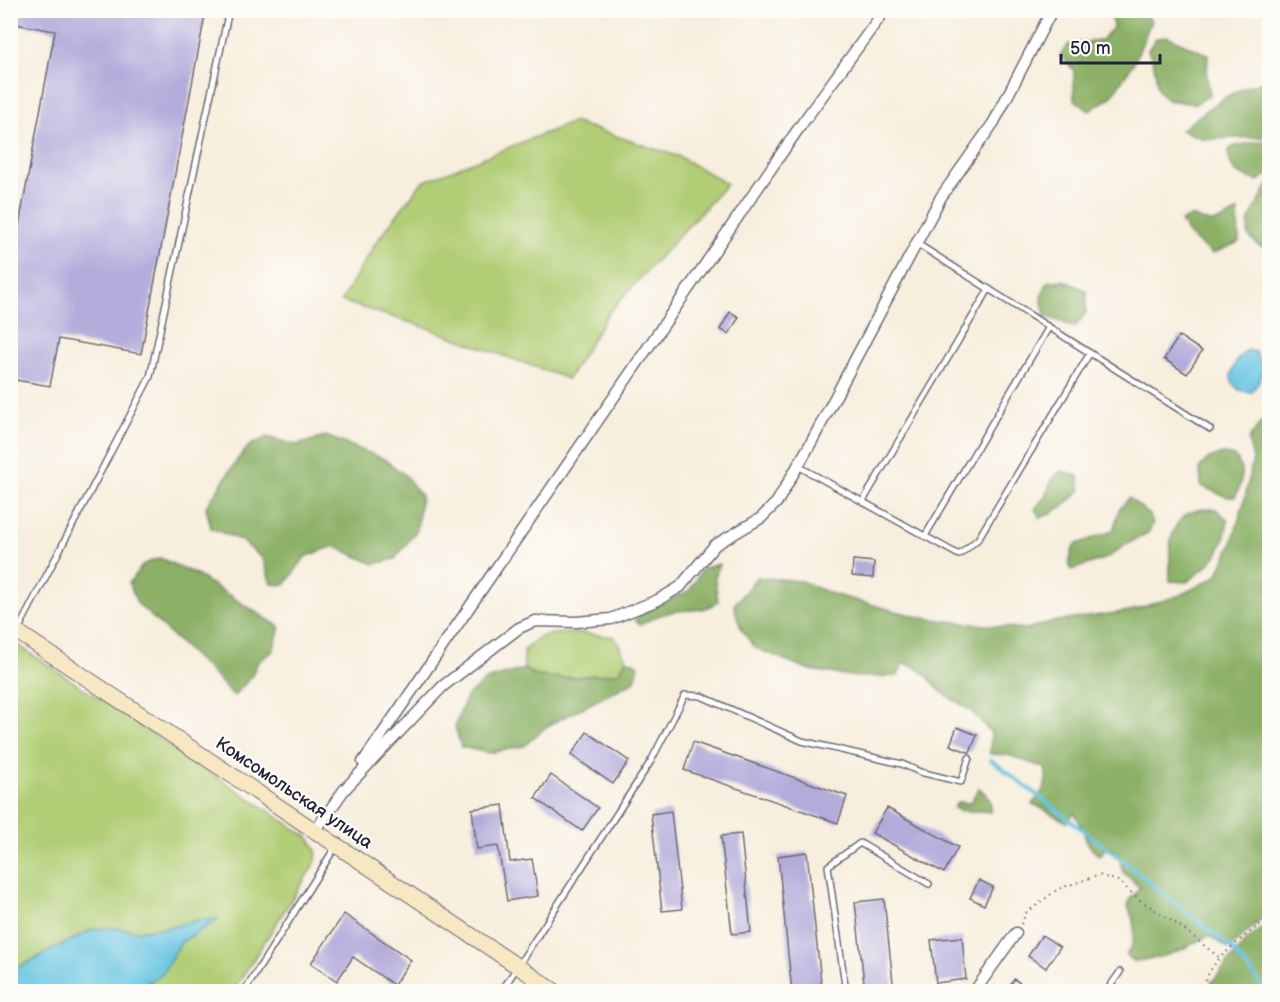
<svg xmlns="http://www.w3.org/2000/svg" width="1280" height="1002" viewBox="0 0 1280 1002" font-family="'Balsamiq Sans',sans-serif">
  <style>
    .green { fill: #b1cd74; stroke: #6a7858; stroke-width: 1.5 }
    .forest { fill: #8cb066; stroke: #576950; stroke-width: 1.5 }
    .water { fill: #62c2e1; stroke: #42728e; stroke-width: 1.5 }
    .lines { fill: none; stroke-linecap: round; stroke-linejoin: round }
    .stream { stroke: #62c2e1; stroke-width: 4 }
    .building { fill: #b3acdb }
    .lane-casing { stroke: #6d6974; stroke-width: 8 }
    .street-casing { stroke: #6d6974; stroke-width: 13 }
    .secondary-casing { stroke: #6d6974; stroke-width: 17 }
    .path { stroke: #6d6974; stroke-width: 2; stroke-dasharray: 1.5 4.5; stroke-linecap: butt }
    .lane { stroke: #fff; stroke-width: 5 }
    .street { stroke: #fff; stroke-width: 10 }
    .secondary { stroke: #f7e8c3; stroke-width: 15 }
    .labels { text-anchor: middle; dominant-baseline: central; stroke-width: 4.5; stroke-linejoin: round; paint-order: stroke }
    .street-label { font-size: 18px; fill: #22223b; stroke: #fdfcf7 }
  </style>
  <rect width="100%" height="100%" fill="#fdfcf7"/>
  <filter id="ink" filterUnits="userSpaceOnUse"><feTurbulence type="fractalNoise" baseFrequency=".0167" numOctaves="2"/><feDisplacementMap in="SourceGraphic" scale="12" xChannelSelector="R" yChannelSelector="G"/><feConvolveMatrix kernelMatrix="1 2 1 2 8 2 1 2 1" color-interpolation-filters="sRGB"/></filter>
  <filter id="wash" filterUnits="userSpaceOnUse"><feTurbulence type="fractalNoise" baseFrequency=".008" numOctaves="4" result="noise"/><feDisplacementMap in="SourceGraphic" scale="24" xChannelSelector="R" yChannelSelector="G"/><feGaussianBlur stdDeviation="1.35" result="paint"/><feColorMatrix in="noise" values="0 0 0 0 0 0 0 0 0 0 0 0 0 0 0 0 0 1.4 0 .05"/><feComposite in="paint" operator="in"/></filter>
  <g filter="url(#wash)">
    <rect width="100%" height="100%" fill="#f7eedd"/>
    <g class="green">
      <path d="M573,122L680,157L727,184L609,312L568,379L422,326L341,301L377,241L422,182Z"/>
      <path d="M581,633L615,637L626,659L619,673L563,678L536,676L524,669V651C543,629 555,634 581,633Z"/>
      <path d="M10,640L308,837C315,846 319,852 315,863L233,991H134L161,975L181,942L197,920L172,927L137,931L114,928L93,929L11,971Z"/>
    </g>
    <g class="forest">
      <path d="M1111,11H1145L1151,21L1135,61L1111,97L1089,111L1074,99V70L1060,55L1069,44L1101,40L1113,28Z"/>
      <path d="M1167,36L1208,55L1207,76L1210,95L1195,104L1167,100L1158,90L1154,64L1148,50L1155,39Z"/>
      <path d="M1269,81V137L1204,139L1181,130C1208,109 1235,85 1269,81Z"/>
      <path d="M1268,140L1269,174L1258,181C1238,174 1231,175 1228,152L1232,147Z"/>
      <path d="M1269,183V250L1258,245L1248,235L1249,220Z"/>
      <path d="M1238,211L1239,242L1212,254L1189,235L1181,221L1192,216C1214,227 1218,222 1238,211Z"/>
      <path d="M1063,280L1087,291L1086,313L1075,327L1045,316L1041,296L1048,282Z"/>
      <path d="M1269,411V912L1239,940L1228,948L1209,936C1197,941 1185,949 1173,953C1161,958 1148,958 1135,962L1126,955C1138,940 1136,924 1128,907L1130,899L1140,888L1123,872L1118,852L1106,847L1100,856C1082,844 1086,828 1074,813L1067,822C1052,816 1047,809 1032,804C1043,792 1049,784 1045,768L1008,755L990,754L991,733L971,711L940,691L928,677L913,666L903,663L898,676L856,677L810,670L755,648L741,629L734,605L757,577L801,581L832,594L895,611L924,618L965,623L1026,629L1051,622L1130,611L1181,595L1217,576L1232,543L1245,498L1253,459L1248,440Z"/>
      <path d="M326,436L384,459L406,476L421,496L417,530L395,559L374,564L334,546L305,557L285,585L271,584L263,559L242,541L211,528L206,507L238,459L250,445L267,437L297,445Z"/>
      <path d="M1223,454L1235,456C1244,470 1243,482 1235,497H1227L1201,486L1200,467L1209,458Z"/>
      <path d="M1062,471L1078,476L1081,490C1069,503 1056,512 1040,518L1035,509C1038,505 1042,501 1045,496C1052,484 1048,479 1062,471Z"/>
      <path d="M1129,498L1150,515L1153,524L1148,533L1127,544L1107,558L1071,570L1069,563L1074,545L1113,531L1119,510Z"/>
      <path d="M1216,509L1228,520C1224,554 1213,562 1187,582L1170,581C1170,555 1164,520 1197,510C1202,509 1210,509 1216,509Z"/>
      <path d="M160,558L195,574L280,627L273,651L258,662L251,677L234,696L211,672L137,603L129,583L144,564Z"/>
      <path d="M719,564L715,578L718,602C705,612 689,609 672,612C660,614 651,619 640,625L635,620L643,612L689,591L703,568Z"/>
      <path d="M626,659L639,665L635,681L547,726L524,746L489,753L461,747L455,726L466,697L486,680L524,669L537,676L563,678L619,673Z"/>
      <path d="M979,788C987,795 994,800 990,812C977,809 966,814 954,808L957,802L970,803Z"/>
      <path d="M1269,922V991H1209V986L1245,942Z"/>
    </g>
    <g class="water">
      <path d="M1248,350L1255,352L1264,367L1259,382L1252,392L1239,390C1238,389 1233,384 1232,382C1228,371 1239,355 1248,350Z"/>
      <path d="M219,919L181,942L161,975L134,991H11V971L93,929L114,928L137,931L172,927L197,920Z"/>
    </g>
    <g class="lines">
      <path class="stream" d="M991,760L1113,853L1231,948L1268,992"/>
    </g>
    <g id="blocks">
      <g class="building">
        <path d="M10,10H206L141,354L59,339L50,386L10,379V251L14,252L55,31L10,23Z"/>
        <path d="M730,312L739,317L729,334L720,329Z"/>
        <path d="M1179,336L1202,351L1187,374L1164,359Z"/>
        <path d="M853,560L874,562L873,578L852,576Z"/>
        <path d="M957,727L977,735L970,753L950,745Z"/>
        <path d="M587,732L629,761L613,784L571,755Z"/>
        <path d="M693,742L847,796L838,823L684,770Z"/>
        <path d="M551,775L598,808L582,831L535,798Z"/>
        <path d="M503,805L510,862L532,859L538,896L507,901L498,846L477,849L472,809Z"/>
        <path d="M887,808L958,847L944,873L872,833Z"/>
        <path d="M671,811L682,909L662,911L651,814Z"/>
        <path d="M741,834L751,932L732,934L721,836Z"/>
        <path d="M807,852L822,992H792L778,856Z"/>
        <path d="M979,880L993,887L984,905L970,898Z"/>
        <path d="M884,899L894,992H865L855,902Z"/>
        <path d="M344,914L411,960L394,985L353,957L337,981L311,963Z"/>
        <path d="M1042,935L1060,947L1046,968L1028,956Z"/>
        <path d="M962,937L966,979L936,983L931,940Z"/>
        <path d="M1014,979L1034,992H1007Z"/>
      </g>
    </g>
  </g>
  <g filter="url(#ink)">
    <use href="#blocks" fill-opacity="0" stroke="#6d6974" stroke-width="1.5"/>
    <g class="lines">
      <defs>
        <g id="lane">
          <path d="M916,243L1210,429"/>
          <path d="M798,466L959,555L978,539L1090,353"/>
          <path d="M863,501L989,289"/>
          <path d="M925,536L1049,327"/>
          <path d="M18,630L150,377L229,10"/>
          <path d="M244,992L336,846"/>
          <path d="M501,992L651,761L685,695L701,696L802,741L902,764L920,772L961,782L969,758"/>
          <path d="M846,992L828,866L860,843L929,884"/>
          <path d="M1106,992L1120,972"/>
        </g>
        <g id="street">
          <path d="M363,762L801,125L885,10"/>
          <path d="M315,831L344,790L443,686L519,628L535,621L576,622L611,619L658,600L680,587L715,545L761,518L777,502L812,441L941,197L994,122L1052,10"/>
          <path d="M974,992L1016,933"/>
        </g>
        <path id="secondary" d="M10,627L556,992"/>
      </defs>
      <use href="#lane" class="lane-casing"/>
      <use href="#street" class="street-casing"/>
      <use href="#secondary" class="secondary-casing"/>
      <g class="path">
        <path d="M1021,924L1026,913L1058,889L1099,875L1118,881L1140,900L1181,927L1220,958"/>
        <path d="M1202,992C1208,957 1246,938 1270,916"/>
      </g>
      <use href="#lane" class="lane"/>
      <use href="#street" class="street"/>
      <use href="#secondary" class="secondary"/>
    </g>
  </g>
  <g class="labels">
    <g class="street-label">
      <text transform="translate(294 793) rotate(34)">Комсомольская улица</text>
    </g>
  </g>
  <rect width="1280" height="1002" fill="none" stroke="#fdfcf7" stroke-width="36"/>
  <path d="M1061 54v9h99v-9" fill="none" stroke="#22223b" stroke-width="3"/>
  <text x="1070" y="54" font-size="18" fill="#22223b" stroke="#fdfcf7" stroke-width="4.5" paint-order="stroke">50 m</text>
</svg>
